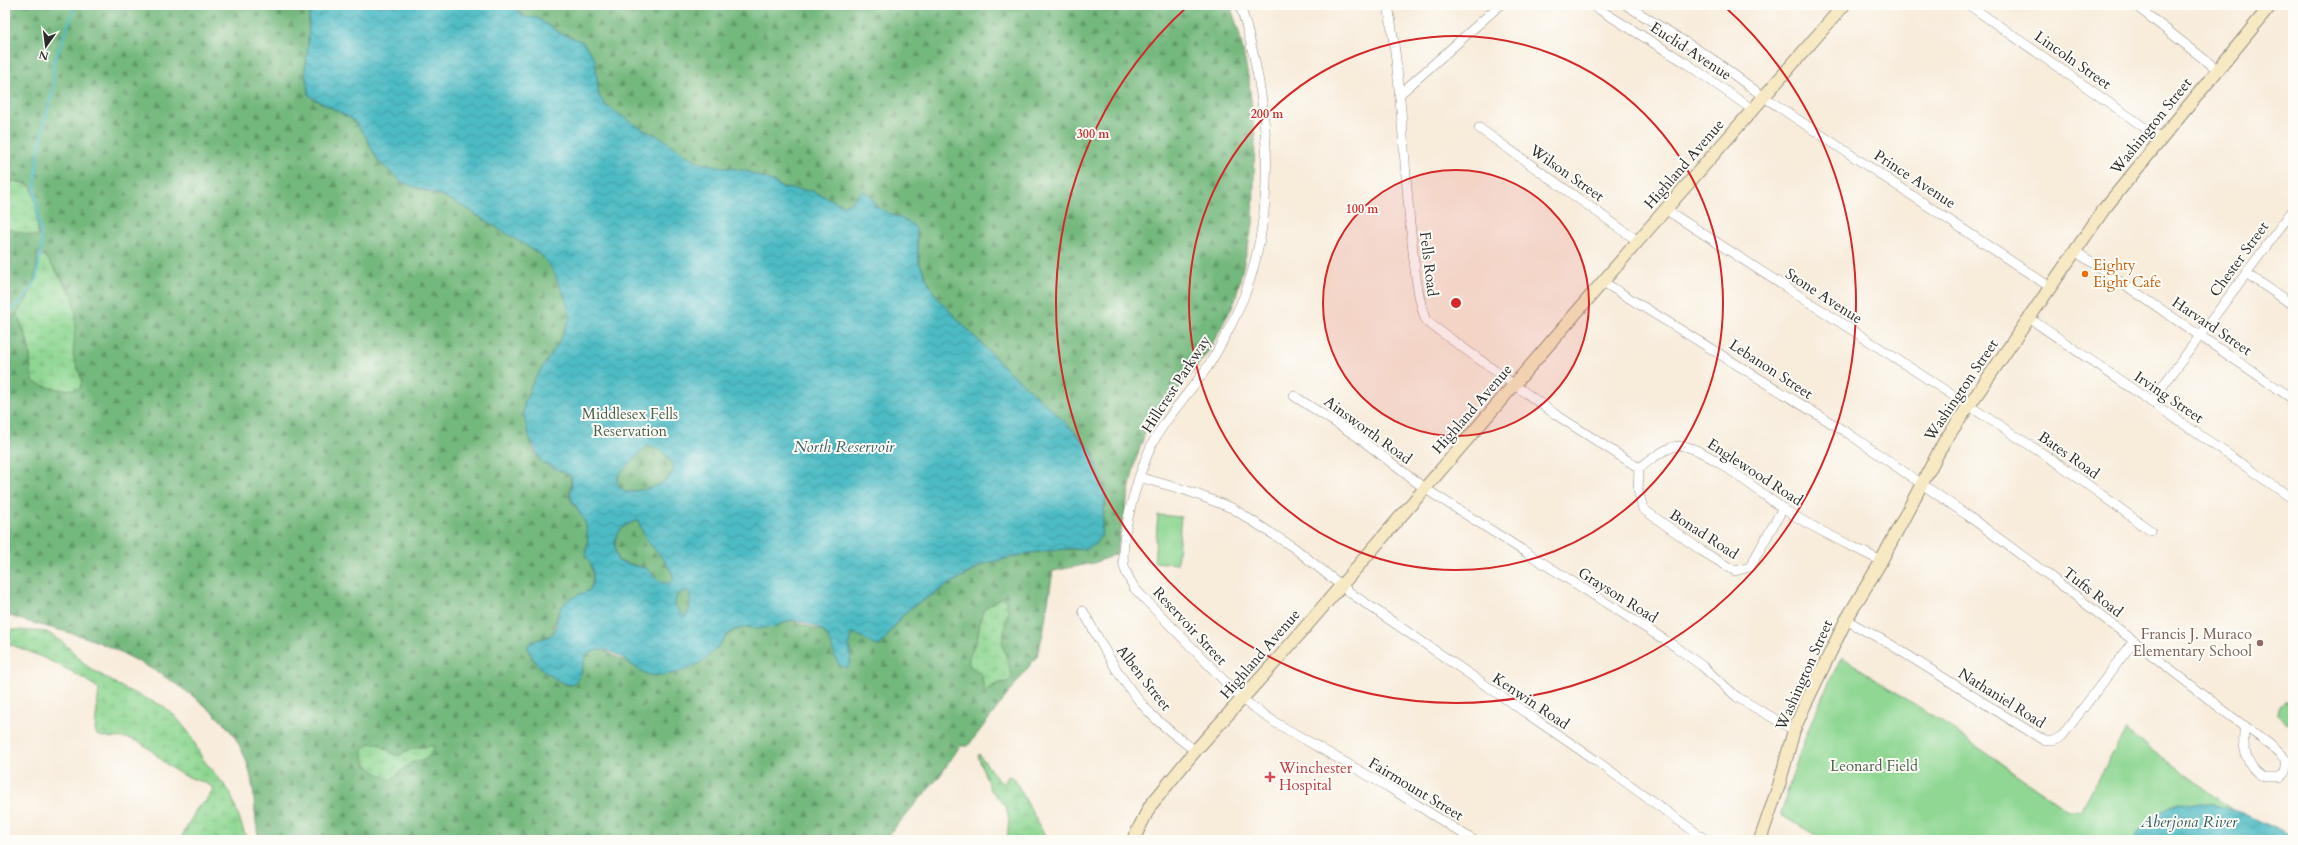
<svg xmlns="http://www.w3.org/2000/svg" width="2298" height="845" viewBox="0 0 2298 845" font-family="Cardo,serif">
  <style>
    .green { fill: #8fd793; stroke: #5d815f }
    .forest { fill: url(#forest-firs); stroke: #4f7254; fill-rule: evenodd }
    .wetland { fill: url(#wetland-marsh); stroke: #5d815f }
    .water { fill: url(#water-waves); stroke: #3c7378; fill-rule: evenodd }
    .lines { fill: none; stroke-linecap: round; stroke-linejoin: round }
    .stream { stroke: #4dbbc4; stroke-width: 2.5 }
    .street-casing { stroke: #928c83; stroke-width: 10 }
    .secondary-casing { stroke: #928c83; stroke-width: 14 }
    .street { stroke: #fff; stroke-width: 9 }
    .secondary { stroke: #f6e9c3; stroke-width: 12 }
    .ring { fill: none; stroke: #d62828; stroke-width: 2 }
    .food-dot { fill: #e8710a; stroke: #fdfcf7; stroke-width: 1.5 }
    .education-dot { fill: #8d6e63; stroke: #fdfcf7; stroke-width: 1.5 }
    .health-dot { fill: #e0444e; stroke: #fdfcf7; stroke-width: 1.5 }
    .labels { text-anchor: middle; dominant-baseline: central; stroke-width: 4; stroke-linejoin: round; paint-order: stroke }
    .street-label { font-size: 15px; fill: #2b2b2b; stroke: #fdfcf7 }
    .food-label { font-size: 15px; fill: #c56008; stroke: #fdfcf7; text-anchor: start }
    .park-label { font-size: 15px; fill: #495f4a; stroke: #fdfcf7 }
    .education-label { font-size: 15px; fill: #785e54; stroke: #fdfcf7; text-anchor: end }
    .health-label { font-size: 15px; fill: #be3a42; stroke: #fdfcf7; text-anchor: start }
    .water-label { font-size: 16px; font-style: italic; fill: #375d61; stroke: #fdfcf7 }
    .centre { fill: #d62828; stroke: #fdfcf7; stroke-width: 2 }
    .ring-label { font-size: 12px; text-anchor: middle; font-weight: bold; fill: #d62828; stroke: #fdfcf7; stroke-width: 4; stroke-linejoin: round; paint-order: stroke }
  </style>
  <defs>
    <pattern id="forest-firs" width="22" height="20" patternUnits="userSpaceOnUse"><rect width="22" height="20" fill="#73b87d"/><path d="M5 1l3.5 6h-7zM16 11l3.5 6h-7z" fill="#5f9667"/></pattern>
    <pattern id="wetland-marsh" width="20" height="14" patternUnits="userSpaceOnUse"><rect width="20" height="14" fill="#8fd793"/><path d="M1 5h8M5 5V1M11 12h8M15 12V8" fill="none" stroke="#7cb97f"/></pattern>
    <pattern id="water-waves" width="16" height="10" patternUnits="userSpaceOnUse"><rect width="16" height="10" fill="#4dbbc4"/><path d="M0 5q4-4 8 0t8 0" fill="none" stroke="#40989f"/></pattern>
  </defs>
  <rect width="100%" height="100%" fill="#fdfcf7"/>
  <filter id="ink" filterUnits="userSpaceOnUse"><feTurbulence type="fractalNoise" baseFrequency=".025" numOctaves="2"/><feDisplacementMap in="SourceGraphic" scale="8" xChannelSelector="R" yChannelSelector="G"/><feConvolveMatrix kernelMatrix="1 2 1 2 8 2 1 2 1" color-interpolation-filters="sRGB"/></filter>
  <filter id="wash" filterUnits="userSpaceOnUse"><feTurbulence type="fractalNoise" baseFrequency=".012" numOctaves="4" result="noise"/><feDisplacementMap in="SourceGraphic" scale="16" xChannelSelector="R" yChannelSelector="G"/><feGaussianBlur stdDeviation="0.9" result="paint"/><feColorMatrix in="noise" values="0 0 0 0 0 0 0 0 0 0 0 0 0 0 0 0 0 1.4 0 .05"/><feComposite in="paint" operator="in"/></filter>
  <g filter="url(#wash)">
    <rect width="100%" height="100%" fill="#f8ecdb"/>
    <g class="green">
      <path d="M1158,515L1181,517L1177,564L1154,562Z"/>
      <path d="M1842,657L1945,724L2069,811H2080L2126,730L2274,840H1824L1781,815C1795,760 1815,707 1842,657Z"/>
      <path d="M2284,702L2293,703L2292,720L2286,724L2278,714L2279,707Z"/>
    </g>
    <g class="forest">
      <path d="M5,5H310L308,45L305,70L306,80L313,99L340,110L352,119L365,135L378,161L416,188L443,196L469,210L541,255L552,268L566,299L570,318L558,344L533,382L524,404L532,447L541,462L570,475C572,483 569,489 570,497C571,503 577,508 580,513C587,524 591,539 585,550C591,563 596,577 590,590C579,594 565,600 559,611C549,631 564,634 532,641V659L565,685H572L580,676L586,655L594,651L602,649L639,669L671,674L697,665L709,656L727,635L736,630L751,626L773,627L791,620L822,631L851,663L849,641L853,632L874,645L880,646L901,617L912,607L984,564L1030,553L1065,549H1086L1101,536L1106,495L1091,449L1063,420L1001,364L940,301L931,288L919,262L916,230L875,205L872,197L862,192L851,202L843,205L812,191L783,188L774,182L746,171L701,163L685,154L662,138L644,130L605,105L599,96L596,72L571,36L560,33L537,18L524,17L512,5H1230L1239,32L1249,81L1255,138L1253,224L1235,301L1209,350L1145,433L1135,462L1116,554L1094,563L1053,571L1043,633L1037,656L968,746H960L939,777L884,840H259C253,814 256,785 246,760C242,751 238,741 232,733C203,696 141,660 98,642C68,630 35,626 5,614V228L38,236L36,204L31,186L22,182L5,183ZM38,252H42L46,257L69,290L75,307L73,356L82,381L80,388L66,390L43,386L30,364V355L27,340L17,313C33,296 36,275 38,252ZM1002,599C1013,621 1001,624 1002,644C1003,663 1013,662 1006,683H999L991,688L983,684L982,675L969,665V657L977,640L982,614L985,608ZM431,746L426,760L412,762L395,777L388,779L366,765L364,761L386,747L395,756H400C408,746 420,749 431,746Z"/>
      <path d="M647,446C663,449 667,454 674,468C666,488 644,490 625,492L617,483L619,474Z"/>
      <path d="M638,520C641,528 644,537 649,543C659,555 669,563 674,579L668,584L658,580L648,569L618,561C611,538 615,529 638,520Z"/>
      <path d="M686,590L690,595V609L685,617L675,606L676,596Z"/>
    </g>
    <g class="wetland">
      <path d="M15,181L31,186L36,204L38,237L5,228V183Z"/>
      <path d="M38,252L46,257L73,297L76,315L73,356L82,381L80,388C66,392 47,388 34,382C30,372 31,365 30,355C29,340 22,326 17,313C33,296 36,274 38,252Z"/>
      <path d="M1001,598L1006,600L1008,611L1002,642L1012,676L1010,681L999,683L984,691L982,675L969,665V657L977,640L982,614L985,608Z"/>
      <path d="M5,629L47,632L65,644L88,667L125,689L163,706L175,716L190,734L202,758L230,792L247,840H180L197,808L205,802L214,789C204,780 193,780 181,774C162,765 152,745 131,739C119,736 108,740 97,735L95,729L99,689C77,672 32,651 5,643Z"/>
      <path d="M373,743C387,745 388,755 400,756C408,747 423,747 435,746L426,760L412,762L392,779H388C377,772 363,768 363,753C363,746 368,745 373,743Z"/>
      <path d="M979,754L998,780L1004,784L1008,776L1014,778L1047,840H1007L1009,819L1006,807L990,789L978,756Z"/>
    </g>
    <g class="water">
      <path d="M310,5H512L524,17L537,18L560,33L583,42L595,59L599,96L605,105L644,130L662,138L685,154L701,163L746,171L774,182L783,188L812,191L843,205L851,202L862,191C871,193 872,198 875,206L912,224L916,229L919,262L931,288L940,301L1001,364L1063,420L1091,449L1106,495L1101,536L1094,545L1086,549H1065L1030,553L983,564L912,607L901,617L880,646L874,645L853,632C844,643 855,658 848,668L840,666C833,657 832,639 823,631C816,626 800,620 791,620C786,621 780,625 774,627C758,631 743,622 728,634C723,639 719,646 714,651C703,663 686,672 669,674C665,675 659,676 654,676C629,672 614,637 586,655L580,676L572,685C556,684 528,661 528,645C535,638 549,640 555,631C557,626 556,620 558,616C562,599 576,596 590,590C595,579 594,565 585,556L588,544L587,531L585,522L570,497L572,481L570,475L541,462L529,436L524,417V404L533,382L558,344L570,318L566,299L552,269L541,255L469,210L443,196L403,183L378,161L365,135L352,119L309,96L305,70L308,45ZM647,446C662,448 667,454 674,468C667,488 644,490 625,492L617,483L619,474ZM638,520C641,528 644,537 649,543C659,555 669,563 674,579L668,584L658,580L648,569L618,561C611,539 615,528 638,520ZM686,590L690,595V609L685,617L675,606L676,596Z"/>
      <path d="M2179,803L2214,804L2242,813L2293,837V840H2134C2146,819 2156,811 2179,803Z"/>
    </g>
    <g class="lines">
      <path class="stream" d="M5,315L24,299L36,280L42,244L35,190L37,164L45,118L53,91V65L76,5"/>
    </g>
  </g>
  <g filter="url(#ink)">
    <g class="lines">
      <defs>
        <g id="street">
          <path d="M1240,5C1269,97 1279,201 1245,294C1237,314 1220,348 1208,366C1192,390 1170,412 1156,437C1141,463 1119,536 1124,566C1126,574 1131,582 1135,589L1242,699L1276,723L1390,788L1473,840"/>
          <path d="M1388,5C1401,77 1403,150 1410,223C1414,256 1415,290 1426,321L1555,414L1639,468C1651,460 1667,445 1682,446C1705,447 1762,494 1782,508C1810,527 1850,545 1881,561"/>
          <path d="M1592,5L1686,63L1753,110"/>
          <path d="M1626,5L1714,60L1764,97L2050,287"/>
          <path d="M1969,5L2161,139"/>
          <path d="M2135,5L2218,70"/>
          <path d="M1400,94L1500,5"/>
          <path d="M1479,128L1638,241"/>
          <path d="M1665,209L2062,466L2151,531"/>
          <path d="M2075,251L2293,399"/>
          <path d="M2246,273L2293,305"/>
          <path d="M1603,282L1849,434L1967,515L2059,583L2232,717C2251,731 2271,743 2287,761L2285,772L2280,777H2264C2246,768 2241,745 2245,726"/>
          <path d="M2029,318L2293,499"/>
          <path d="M1294,396L1358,437L1424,488L1676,647L1702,666L1737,697L1794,730"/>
          <path d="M2151,402L2293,210"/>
          <path d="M1639,468L1638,490L1643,509L1702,551L1735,571L1750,567L1783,508"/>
          <path d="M1139,477L1188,491L1232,508L1293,547L1352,594L1595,760L1706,840"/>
          <path d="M1083,611C1104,649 1125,690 1157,720C1169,731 1183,741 1195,751"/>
          <path d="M1846,620L1888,643L2045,741H2053L2062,736L2134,641"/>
        </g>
        <g id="secondary">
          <path d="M1133,840L1150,806L1195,751L1277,660L1638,241L1844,5"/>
          <path d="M1760,840L1779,785L1794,730L1804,707L1846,620L1879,565L1944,442L2104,209L2271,5"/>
        </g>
      </defs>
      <use href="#street" class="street-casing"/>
      <use href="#secondary" class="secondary-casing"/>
      <use href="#street" class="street"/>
      <use href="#secondary" class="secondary"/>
    </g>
  </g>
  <circle cx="1456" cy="303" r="133" fill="#d62828" fill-opacity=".12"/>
  <g class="ring">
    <circle cx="1456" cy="303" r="133"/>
    <circle cx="1456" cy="303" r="267"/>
    <path d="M1724 6A400 400 0 1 1 1188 6"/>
  </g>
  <circle class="food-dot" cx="2085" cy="274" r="4"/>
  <circle class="education-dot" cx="2260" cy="643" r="4"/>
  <path class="health-dot" d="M1268 771h4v4h4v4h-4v4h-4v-4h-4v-4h4z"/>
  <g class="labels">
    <g class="street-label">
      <text transform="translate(1691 51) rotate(33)">Euclid Avenue</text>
      <text transform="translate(2073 60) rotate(35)">Lincoln Street</text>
      <text transform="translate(2151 126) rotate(-51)">Washington Street</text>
      <text transform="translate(1684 164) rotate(-49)">Highland Avenue</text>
      <text transform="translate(1567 173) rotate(35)">Wilson Street</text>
      <text transform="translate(1915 179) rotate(33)">Prince Avenue</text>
      <text transform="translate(2239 259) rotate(-54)">Chester Street</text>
      <text transform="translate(1429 264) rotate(83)">Fells Road</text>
      <text transform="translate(1824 296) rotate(33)">Stone Avenue</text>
      <text transform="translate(2212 326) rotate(34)">Harvard Street</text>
      <text transform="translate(1771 369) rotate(33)">Lebanon Street</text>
      <text transform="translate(1176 384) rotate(-57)">Hillcrest Parkway</text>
      <text transform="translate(1961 390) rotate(-56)">Washington Street</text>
      <text transform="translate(2169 397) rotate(34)">Irving Street</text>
      <text transform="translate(1472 409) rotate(-49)">Highland Avenue</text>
      <text transform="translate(1368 430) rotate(36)">Ainsworth Road</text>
      <text transform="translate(2069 455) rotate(35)">Bates Road</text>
      <text transform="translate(1755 472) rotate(33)">Englewood Road</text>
      <text transform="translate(1704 534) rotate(33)">Bonad Road</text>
      <text transform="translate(2093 592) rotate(38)">Tufts Road</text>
      <text transform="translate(1618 595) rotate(32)">Grayson Road</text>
      <text transform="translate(1190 626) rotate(47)">Reservoir Street</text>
      <text transform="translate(1260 654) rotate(-49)">Highland Avenue</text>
      <text transform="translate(1804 675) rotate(-66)">Washington Street</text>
      <text transform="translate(1144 678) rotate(52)">Alben Street</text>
      <text transform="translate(2002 698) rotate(32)">Nathaniel Road</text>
      <text transform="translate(1531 701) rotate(34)">Kenwin Road</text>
      <text transform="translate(1416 789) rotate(31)">Fairmount Street</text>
    </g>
    <g class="food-label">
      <text x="2093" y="265">Eighty<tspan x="2093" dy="17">Eight Cafe</tspan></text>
    </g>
    <g class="park-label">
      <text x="630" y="414">Middlesex Fells<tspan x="630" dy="17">Reservation</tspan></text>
      <text x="1874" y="766">Leonard Field</text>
    </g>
    <g class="education-label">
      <text x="2252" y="634">Francis J. Muraco<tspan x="2252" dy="17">Elementary School</tspan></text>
    </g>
    <g class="health-label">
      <text x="1279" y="768">Winchester<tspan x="1279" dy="17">Hospital</tspan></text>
    </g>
    <g class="water-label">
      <text x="844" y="447">North Reservoir</text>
      <text x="2189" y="822">Aberjona River</text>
    </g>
  </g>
  <circle cx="1456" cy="303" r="6" class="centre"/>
  <g class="ring-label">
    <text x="1267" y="118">200 m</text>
    <text x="1093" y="138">300 m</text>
    <text x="1362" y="213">100 m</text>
  </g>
  <rect width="2298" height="845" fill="none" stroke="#fdfcf7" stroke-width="20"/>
  <g transform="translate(46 46) rotate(194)" stroke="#fdfcf7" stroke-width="3" paint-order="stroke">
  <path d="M0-3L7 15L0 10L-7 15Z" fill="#2b2b2b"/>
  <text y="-6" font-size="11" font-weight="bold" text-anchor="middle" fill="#2b2b2b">N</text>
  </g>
</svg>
